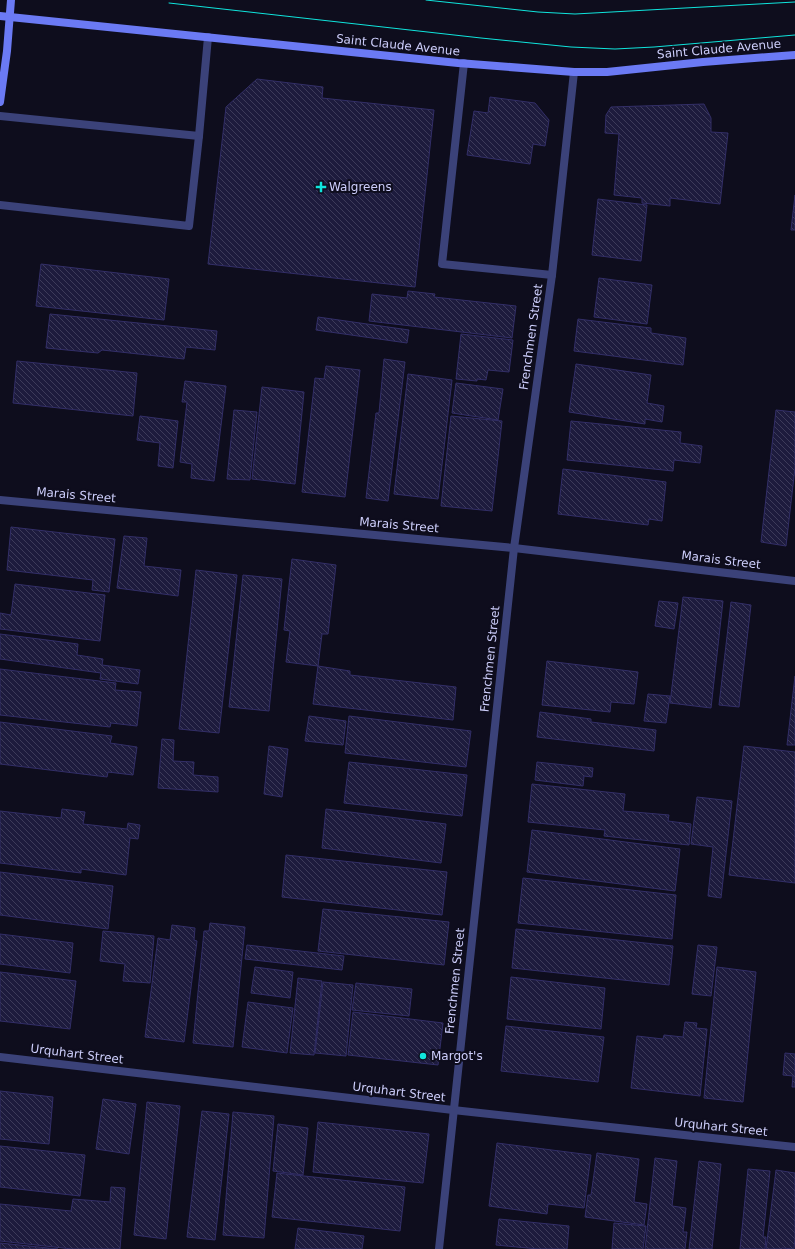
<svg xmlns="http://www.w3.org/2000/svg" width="795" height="1249" viewBox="0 0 795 1249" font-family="'DejaVu Sans',sans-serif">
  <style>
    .building { fill: url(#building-back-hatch); stroke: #322e67 }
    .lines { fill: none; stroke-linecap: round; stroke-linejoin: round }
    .service { stroke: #3b4279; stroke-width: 8 }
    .minor { stroke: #3b4279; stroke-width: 8 }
    .secondary { stroke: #6b7af4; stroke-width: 8 }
    .tram { stroke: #10e4dc; stroke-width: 1 }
    .poi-dot { fill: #10e4dc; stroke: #0e0d1d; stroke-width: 1.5 }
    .labels { text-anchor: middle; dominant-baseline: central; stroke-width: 4; stroke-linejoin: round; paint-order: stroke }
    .street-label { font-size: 12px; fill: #cdcefb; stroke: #0e0d1d }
    .poi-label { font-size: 12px; fill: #cdcefb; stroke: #0e0d1d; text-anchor: start }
  </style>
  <defs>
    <pattern id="building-back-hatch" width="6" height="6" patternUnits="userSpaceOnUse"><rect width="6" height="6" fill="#1d1b3d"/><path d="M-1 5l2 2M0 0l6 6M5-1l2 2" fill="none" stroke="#3d3b5a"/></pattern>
  </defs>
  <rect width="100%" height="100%" fill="#0e0d1d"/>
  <g class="building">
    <path d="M257,79L323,87L322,98L434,110L415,287L208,264L226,107Z"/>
    <path d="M490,97L535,103L549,120L545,146L533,144L530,164L467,155L474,111L488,113Z"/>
    <path d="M704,104L711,118V132L728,133L720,204L670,198V206L642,203V198L614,195L619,134L605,133L606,115L611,107Z"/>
    <path d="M795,195V230H791Z"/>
    <path d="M598,199L647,205L641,261L592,255Z"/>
    <path d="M41,264L169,279L164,320L36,306Z"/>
    <path d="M599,278L652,285L647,324L594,317Z"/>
    <path d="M408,291L435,294L434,297L516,306L512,338L369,321L372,294L407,298Z"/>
    <path d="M50,314L217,331L215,350L186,347L184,359L102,350L98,353L46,348Z"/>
    <path d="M318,317L409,330L407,343L316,330Z"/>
    <path d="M578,319L651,328V333L686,338L683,365L574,351Z"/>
    <path d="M461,334L513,340L509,372L488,370L486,380L477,379V381L456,379Z"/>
    <path d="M384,359L405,362L388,501L366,498L376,413H379Z"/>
    <path d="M17,361L137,373L133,416L13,403Z"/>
    <path d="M576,364L651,375L647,403L664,406L662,422L645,419V424L569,412Z"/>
    <path d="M326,366L360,370L345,497L302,492L315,378L324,379Z"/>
    <path d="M408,374L452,380L438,499L394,494Z"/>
    <path d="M185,381L226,386L214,481L191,478L192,464L180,462L187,402H182Z"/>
    <path d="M456,383L503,389L498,420L452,413Z"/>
    <path d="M262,387L304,392L295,484L252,479Z"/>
    <path d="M234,410L257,412L250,480L227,479Z"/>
    <path d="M776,410L795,412V468L786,546L761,542Z"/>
    <path d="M140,416L178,421L173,468L158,466L160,443L137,440Z"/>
    <path d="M451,416L502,421L492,511L441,506Z"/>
    <path d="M571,421L681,432L680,443L702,446L700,463L674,460L673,471L567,460Z"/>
    <path d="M563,469L666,482L662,521L649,519L648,525L558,514Z"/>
    <path d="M11,527L115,539L109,592L92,590L93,580L7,570Z"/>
    <path d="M124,536L147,538L144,566L181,570L178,596L117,588Z"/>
    <path d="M292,559L336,565L328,634H322L318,666L286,662L290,631L284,630Z"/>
    <path d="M196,570L237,575L219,733L179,729Z"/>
    <path d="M243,575L282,579L269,711L229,707Z"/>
    <path d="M15,584L105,595L100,641L0,629V613L11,615Z"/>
    <path d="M683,597L723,601L711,708L670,703Z"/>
    <path d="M659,601L678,603L674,629L655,626Z"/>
    <path d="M731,602L751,605L739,707L719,705Z"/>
    <path d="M0,634L78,644L77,655L103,659L102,665L140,670L138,684L100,679L101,673L0,659Z"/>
    <path d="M547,661L638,672L634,704L611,702L610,712L542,705Z"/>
    <path d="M318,666L350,671V675L456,687L453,720L313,704Z"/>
    <path d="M0,669L116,683L115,690L141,692L137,726L111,723L110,727L0,715Z"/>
    <path d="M795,676V745H787Z"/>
    <path d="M648,694L670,696L666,723L644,721Z"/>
    <path d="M540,712L591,719V722L656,730L654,751L537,737Z"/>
    <path d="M309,716L346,721L343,745L305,741Z"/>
    <path d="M349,716L471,731L466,767L345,753Z"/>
    <path d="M0,722L112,736L110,743L137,747L133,775L108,772L107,777L0,764Z"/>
    <path d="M162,739L174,740L173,761L194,762L193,775L218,777V792L158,788Z"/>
    <path d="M269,746L288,749L282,797L264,794Z"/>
    <path d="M744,746L795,752V883L729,875Z"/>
    <path d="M349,762L467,775L462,816L344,803Z"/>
    <path d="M537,762L593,768L592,777L584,776L583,786L535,780Z"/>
    <path d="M532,784L625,794L623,811L669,815L668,821L691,824L689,845L604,836L605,830L528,822Z"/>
    <path d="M697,797L732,801L721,898L708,896L713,847L691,844Z"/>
    <path d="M62,809L85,812L83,824L127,829L128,823L140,825L138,839L130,838L126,875L81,869V873L0,863V811L61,818Z"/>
    <path d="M326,809L446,824L441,863L322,848Z"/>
    <path d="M532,830L680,849L675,891L527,872Z"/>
    <path d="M286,855L447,872L442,915L282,897Z"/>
    <path d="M0,872L113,886L108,929L0,915Z"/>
    <path d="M523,878L676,895L672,939L518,923Z"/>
    <path d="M323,909L449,922L444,965L318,951Z"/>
    <path d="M210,923L245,927L233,1047L193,1043L204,931H209Z"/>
    <path d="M172,925L195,928L194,940L197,941L184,1042L145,1037L158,938L170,940Z"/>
    <path d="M516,929L673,946L669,985L512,968Z"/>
    <path d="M103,931L154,936L150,983L123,981L125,964L100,961Z"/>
    <path d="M0,934L73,943L70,973L0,964Z"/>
    <path d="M247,945L344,956L342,970L245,959Z"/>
    <path d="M698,945L717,947L711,996L692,994Z"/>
    <path d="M255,967L293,972L290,998L251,993Z"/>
    <path d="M717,967L756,972L743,1102L704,1098Z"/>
    <path d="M0,972L76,981L70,1029L0,1021Z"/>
    <path d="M511,977L605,988L601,1029L507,1019Z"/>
    <path d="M298,978L322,981L314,1055L290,1053Z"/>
    <path d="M323,982L353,985L346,1056L315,1053Z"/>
    <path d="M356,983L412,989L409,1016L352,1010Z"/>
    <path d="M248,1002L293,1008L287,1053L242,1047Z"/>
    <path d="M353,1012L443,1023L438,1065L348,1055Z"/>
    <path d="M685,1022L697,1023L696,1028L707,1029L700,1096L631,1088L637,1036L663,1039L664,1035L683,1037Z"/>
    <path d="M506,1026L604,1037L598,1082L501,1071Z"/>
    <path d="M785,1053L795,1054V1087H792L793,1076L783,1075Z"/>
    <path d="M0,1091L53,1097L49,1144L0,1139Z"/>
    <path d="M103,1099L136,1104L129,1154L96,1149Z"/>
    <path d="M147,1102L180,1106L166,1239L134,1235Z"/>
    <path d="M202,1111L229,1114L215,1240L187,1237Z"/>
    <path d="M233,1112L274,1116L264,1238L223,1235Z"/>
    <path d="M318,1122L429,1134L423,1183L313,1172Z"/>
    <path d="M278,1124L308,1128L303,1175L273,1171Z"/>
    <path d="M497,1143L591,1155L584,1208L548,1204L547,1214L489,1206Z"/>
    <path d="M0,1146L85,1155L80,1196L0,1187Z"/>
    <path d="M597,1153L639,1159L634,1202L647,1204L644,1225L585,1217L588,1195H591Z"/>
    <path d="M655,1158L677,1161L672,1206L686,1208L683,1232H687L685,1249H645Z"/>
    <path d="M699,1161L721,1164L712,1249H689Z"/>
    <path d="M748,1169L770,1171L763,1237H766L765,1249H740Z"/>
    <path d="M776,1170L795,1173V1238L794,1249L782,1248L781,1249H766Z"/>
    <path d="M277,1173L405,1187L400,1231L272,1217Z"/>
    <path d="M111,1187L125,1188L120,1249H72L0,1241V1204L71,1211L73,1199L110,1202Z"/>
    <path d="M499,1219L569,1226L567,1249H538L496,1245Z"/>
    <path d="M614,1223L646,1226L643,1249H612Z"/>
    <path d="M298,1228L364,1236L362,1249H295Z"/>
    <path d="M0,1243L58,1249H0Z"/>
  </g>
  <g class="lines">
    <g class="service">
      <path d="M464,63L442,264L552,275"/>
      <path d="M0,116L199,136"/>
      <path d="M0,205L189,226L199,136L208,37"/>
    </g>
    <g class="minor">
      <path d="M0,500L514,548L795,581"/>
      <path d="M0,1057L453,1110L795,1147"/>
      <path d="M439,1249L514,548L552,275L574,72"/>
    </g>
    <g class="secondary">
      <path d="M0,16L458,63L574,72H607L703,62L795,55"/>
      <path d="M0,102L7,51L11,0"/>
    </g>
    <g class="tram">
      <path d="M426,0L538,12L575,14L795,2"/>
      <path d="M169,3L481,38L571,47L615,49L654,47L795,35"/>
    </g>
  </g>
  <g class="poi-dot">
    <path d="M319 181h4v4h4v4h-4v4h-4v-4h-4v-4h4z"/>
    <circle cx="423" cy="1056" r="4"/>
  </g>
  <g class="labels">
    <g class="street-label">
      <text transform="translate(398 45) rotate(6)">Saint Claude Avenue</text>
      <text transform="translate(719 49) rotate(-5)">Saint Claude Avenue</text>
      <text transform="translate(531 337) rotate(-82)">Frenchmen Street</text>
      <text transform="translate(76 495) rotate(5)">Marais Street</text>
      <text transform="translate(399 525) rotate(5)">Marais Street</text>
      <text transform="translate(721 560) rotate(7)">Marais Street</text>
      <text transform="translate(490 659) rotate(-84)">Frenchmen Street</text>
      <text transform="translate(455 981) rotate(-84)">Frenchmen Street</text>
      <text transform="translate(77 1054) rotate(7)">Urquhart Street</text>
      <text transform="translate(399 1092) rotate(7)">Urquhart Street</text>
      <text transform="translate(721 1127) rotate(6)">Urquhart Street</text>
    </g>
    <g class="poi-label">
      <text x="329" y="187">Walgreens</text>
      <text x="431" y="1056">Margot's</text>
    </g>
  </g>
</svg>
